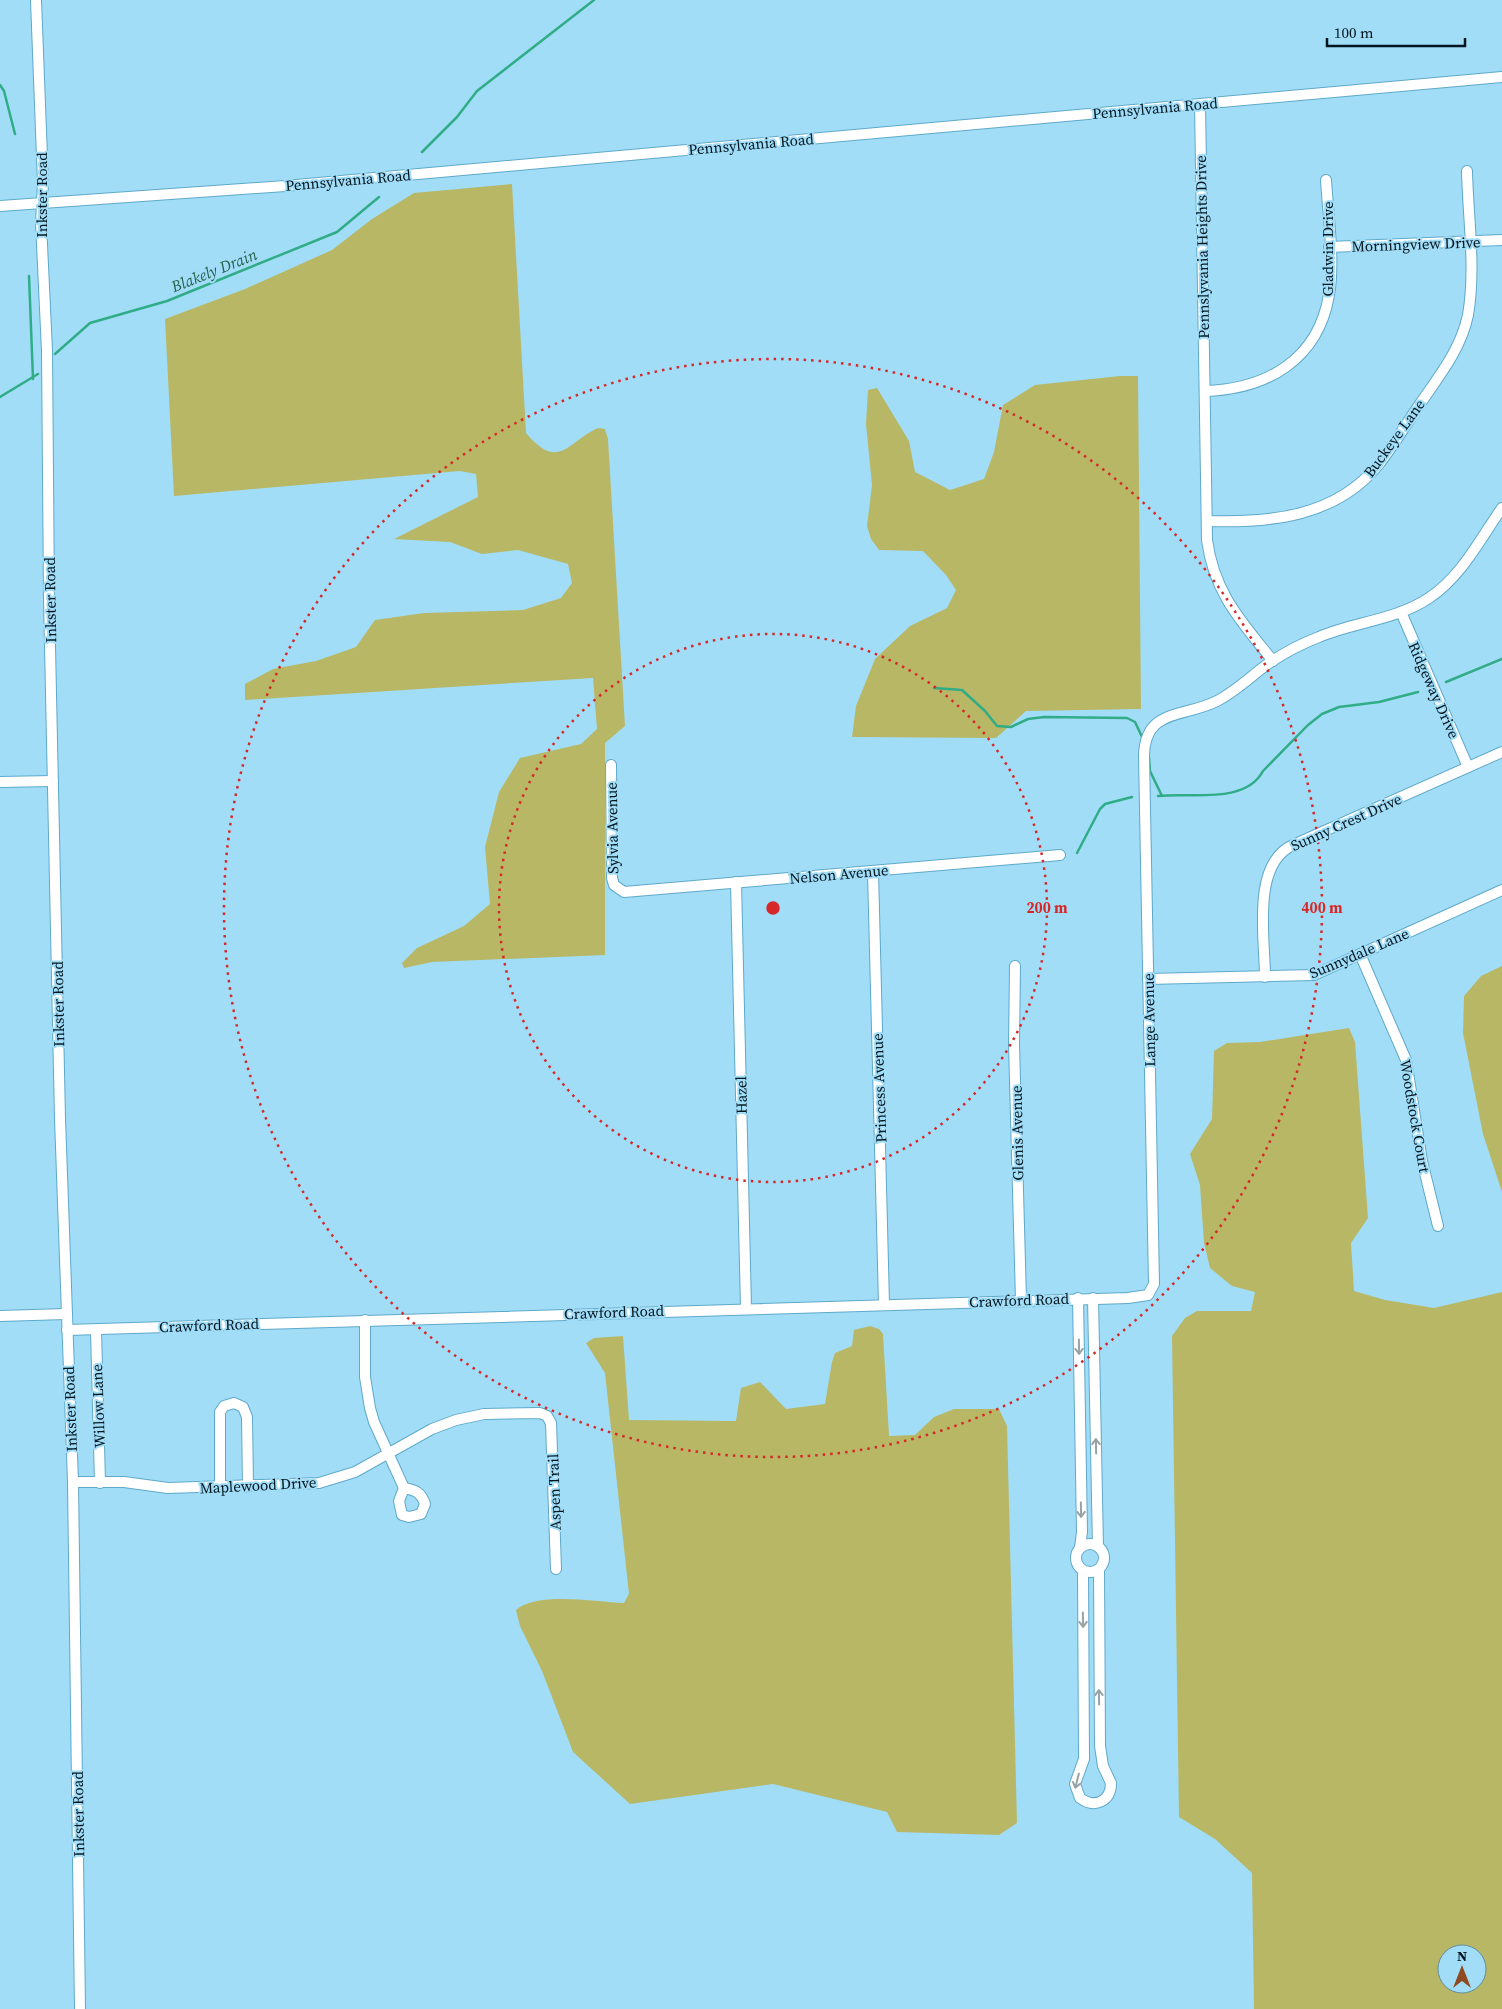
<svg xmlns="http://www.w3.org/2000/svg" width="1502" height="2009" viewBox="0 0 1502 2009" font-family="'Source Serif 4',serif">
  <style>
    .green { fill: #b8b765; fill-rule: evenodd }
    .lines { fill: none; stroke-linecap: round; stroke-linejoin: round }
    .stream { stroke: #30ad87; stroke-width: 2.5 }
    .minor-casing { stroke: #5ea9c9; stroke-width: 12 }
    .minor { stroke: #fff; stroke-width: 10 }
    .oneway { stroke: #99a2a5 }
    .ring { fill: none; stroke: #d62828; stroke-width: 2.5; stroke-dasharray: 2.5 5 }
    .labels { text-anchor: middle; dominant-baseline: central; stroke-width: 4; stroke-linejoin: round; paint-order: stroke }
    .street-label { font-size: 15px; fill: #01161f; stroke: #a2ddf8 }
    .water-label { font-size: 16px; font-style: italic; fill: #25634f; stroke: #a2ddf8 }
    .centre { fill: #d62828; stroke: #a2ddf8; stroke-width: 2.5 }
    .ring-label { font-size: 15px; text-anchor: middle; font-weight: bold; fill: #d62828; stroke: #a2ddf8; stroke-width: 4; stroke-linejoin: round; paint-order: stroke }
  </style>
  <rect width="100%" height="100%" fill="#a2ddf8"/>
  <g class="green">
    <path d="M512,184L526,433C559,472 567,442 598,428L605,429L608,439L625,726L605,743V955L432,962L404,968L402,963L417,948L464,926L490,904L485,847L499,792L520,758L581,744L597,729L593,678L245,700V684L273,669L316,661L356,647L375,620L424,613L523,610L561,598L572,583L568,564L518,550L482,554L450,542L394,539L478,497L476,474L460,471L174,496L165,319L245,289L332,250L372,219L414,193Z"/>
    <path d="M1120,376H1138L1141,709L1026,711L996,738L852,737L856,706L875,659L910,626L947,608L956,590L946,575L923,551L879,550L871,539L867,526L872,485L866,424L868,390L877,388L909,441L915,472L950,490L984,479L994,452L1003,405L1035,385Z"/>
    <path d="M1502,966V1192L1483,1134L1463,1033L1464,996L1481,976Z"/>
    <path d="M1349,1028L1355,1042L1368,1218L1351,1243L1354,1291L1385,1300L1434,1308L1502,1292V2009H1254L1252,1873L1215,1839L1179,1817L1172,1336L1185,1318L1197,1311H1251L1255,1292L1232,1286L1210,1268L1204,1243L1200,1185L1190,1154L1212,1119L1214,1051L1227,1043L1260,1042ZM1447,1954H1477V1984H1447Z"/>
    <path d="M870,1326L879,1329L883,1334L889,1436L915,1435L934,1417L954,1409H999L1007,1426L1017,1823L999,1835L897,1832L887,1812L773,1784L630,1804L573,1752L542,1671L520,1626L516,1610C537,1591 597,1602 624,1603L629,1594L605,1373L586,1343L594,1338L623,1336L629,1420L736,1421L741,1388L760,1382L786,1409L825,1404L832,1362L835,1353L852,1346L854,1330Z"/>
  </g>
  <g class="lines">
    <g class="stream">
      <path d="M0,85L4,91L15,134"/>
      <path d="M422,152L457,117L477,91L594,0"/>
      <path d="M29,276L33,379"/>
      <path d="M55,354L90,323L167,301L337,232L379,197"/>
      <path d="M0,397L38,374"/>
      <path d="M1446,682L1502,659"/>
      <path d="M934,688L962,690L985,711L997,726L1011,727L1028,719L1044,717L1127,718L1135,722L1143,739"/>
      <path d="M1149,758L1150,771L1162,796"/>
      <path d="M1158,796C1190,792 1245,805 1263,771L1308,725L1322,714L1339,707L1379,702L1418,692"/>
      <path d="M1077,853L1100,809L1105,804L1132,797"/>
    </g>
    <defs>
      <g id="minor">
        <path d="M36,0L43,183L41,223L47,351L49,599L60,1119L73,1482L80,2009"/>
        <path d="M1200,104L1207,540C1214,593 1241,621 1273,661"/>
        <path d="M0,206L285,186L1502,77"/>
        <path d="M1329,247L1502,240"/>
        <path d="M1205,391C1267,389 1318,360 1329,295C1335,262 1328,214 1326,180"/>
        <path d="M1207,521C1271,523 1336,517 1379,464C1394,445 1406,424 1420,404C1439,376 1461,349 1468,315C1476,268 1468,218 1467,171"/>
        <path d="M1401,612L1468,767"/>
        <path d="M611,765L612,878L614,885L624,892L1060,855"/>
        <path d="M0,782L53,781"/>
        <path d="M873,872L884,1304"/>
        <path d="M736,882L746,1308"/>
        <path d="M1360,954L1406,1060L1422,1161L1438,1226"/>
        <path d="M1015,966L1014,1044L1021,1300"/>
        <path d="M1265,977C1265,939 1251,864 1293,845L1502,752"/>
        <path d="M1148,979L1314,975L1502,890"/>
        <path d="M1078,1298L1082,1532L1080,1548"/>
        <path d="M1093,1298L1098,1547"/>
        <path d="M0,1316L66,1314"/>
        <path d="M365,1320V1377L370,1408L374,1422L404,1488C415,1490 421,1492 425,1504L421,1514L409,1517L402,1515L399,1501L404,1488"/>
        <path d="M67,1330L1128,1298L1148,1295L1154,1284L1144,756C1145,708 1183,718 1217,701C1237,691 1253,674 1272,661C1286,652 1303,643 1319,637C1354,622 1396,620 1429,598C1462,576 1480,539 1502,508"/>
        <path d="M96,1330L100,1483"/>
        <path d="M73,1482H124L168,1488L319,1483L355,1472L432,1429L456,1420L484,1414L540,1413L547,1416L551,1423L556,1569"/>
        <path d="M220,1487V1412L224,1406L234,1403L243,1407L247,1417L248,1487"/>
        <circle cx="1090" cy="1558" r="14"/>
        <path d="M1083,1571L1084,1759L1075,1784L1080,1798C1095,1809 1111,1801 1111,1783L1103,1766L1100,1746L1099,1569"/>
      </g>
    </defs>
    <use href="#minor" class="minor-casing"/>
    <use href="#minor" class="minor"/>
  </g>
  <defs><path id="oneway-shaft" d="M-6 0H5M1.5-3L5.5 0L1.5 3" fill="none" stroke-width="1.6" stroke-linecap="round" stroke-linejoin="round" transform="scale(1.25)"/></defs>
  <g class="oneway">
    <use href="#oneway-shaft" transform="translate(1079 1347) rotate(89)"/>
    <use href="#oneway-shaft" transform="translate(1096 1446) rotate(-91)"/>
    <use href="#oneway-shaft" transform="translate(1081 1510) rotate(89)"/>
    <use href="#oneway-shaft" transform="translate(1083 1620) rotate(89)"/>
    <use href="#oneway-shaft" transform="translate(1099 1697) rotate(-91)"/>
    <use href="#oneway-shaft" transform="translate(1077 1781) rotate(104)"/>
  </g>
  <g class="ring">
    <circle cx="773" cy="908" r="274"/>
    <circle cx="773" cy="908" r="549"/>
  </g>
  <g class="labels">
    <g class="street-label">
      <text transform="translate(1155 108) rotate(-5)">Pennsylvania Road</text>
      <text transform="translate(751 144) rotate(-5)">Pennsylvania Road</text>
      <text transform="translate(348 180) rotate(-5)">Pennsylvania Road</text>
      <text transform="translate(41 195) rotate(-90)">Inkster Road</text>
      <text transform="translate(1416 244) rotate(-2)">Morningview Drive</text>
      <text transform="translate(1202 247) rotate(-91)">Pennslyvania Heights Drive</text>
      <text transform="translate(1327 249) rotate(-90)">Gladwin Drive</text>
      <text transform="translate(1394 438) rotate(-54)">Buckeye Lane</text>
      <text transform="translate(50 600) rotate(-91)">Inkster Road</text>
      <text transform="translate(1434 690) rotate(66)">Ridgeway Drive</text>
      <text transform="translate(1346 822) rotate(-24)">Sunny Crest Drive</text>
      <text transform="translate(612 828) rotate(-91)">Sylvia Avenue</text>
      <text transform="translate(839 874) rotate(-5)">Nelson Avenue</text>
      <text transform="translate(1359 953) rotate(-23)">Sunnydale Lane</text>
      <text transform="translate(58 1004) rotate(-91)">Inkster Road</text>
      <text transform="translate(1149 1020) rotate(-91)">Lange Avenue</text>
      <text transform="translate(879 1088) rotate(-92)">Princess Avenue</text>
      <text transform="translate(741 1095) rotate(-91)">Hazel</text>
      <text transform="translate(1415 1116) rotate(80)">Woodstock Court</text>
      <text transform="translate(1017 1133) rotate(-91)">Glenis Avenue</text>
      <text transform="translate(1019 1300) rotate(-2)">Crawford Road</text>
      <text transform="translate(614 1312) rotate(-2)">Crawford Road</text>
      <text transform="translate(209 1325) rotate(-2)">Crawford Road</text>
      <text transform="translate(98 1406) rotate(-92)">Willow Lane</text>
      <text transform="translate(70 1409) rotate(-92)">Inkster Road</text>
      <text transform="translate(258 1485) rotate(-3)">Maplewood Drive</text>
      <text transform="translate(554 1492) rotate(-92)">Aspen Trail</text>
      <text transform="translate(78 1814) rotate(-91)">Inkster Road</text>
    </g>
    <g class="water-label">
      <text transform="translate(214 270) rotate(-22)">Blakely Drain</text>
    </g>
  </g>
  <circle cx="773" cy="908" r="8" class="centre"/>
  <g class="ring-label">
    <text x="1047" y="913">200 m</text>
    <text x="1322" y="913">400 m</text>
  </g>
  <g transform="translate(1462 1969)"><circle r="24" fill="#a2ddf8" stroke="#628da1"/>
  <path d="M0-4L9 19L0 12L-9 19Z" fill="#8f4a21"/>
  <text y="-8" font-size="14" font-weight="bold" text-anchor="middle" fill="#01161f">N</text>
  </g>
  <path d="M1327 38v8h138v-8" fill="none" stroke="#01161f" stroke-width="2.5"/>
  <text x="1334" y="38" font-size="15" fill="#01161f" stroke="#a2ddf8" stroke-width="4" paint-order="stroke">100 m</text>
</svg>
